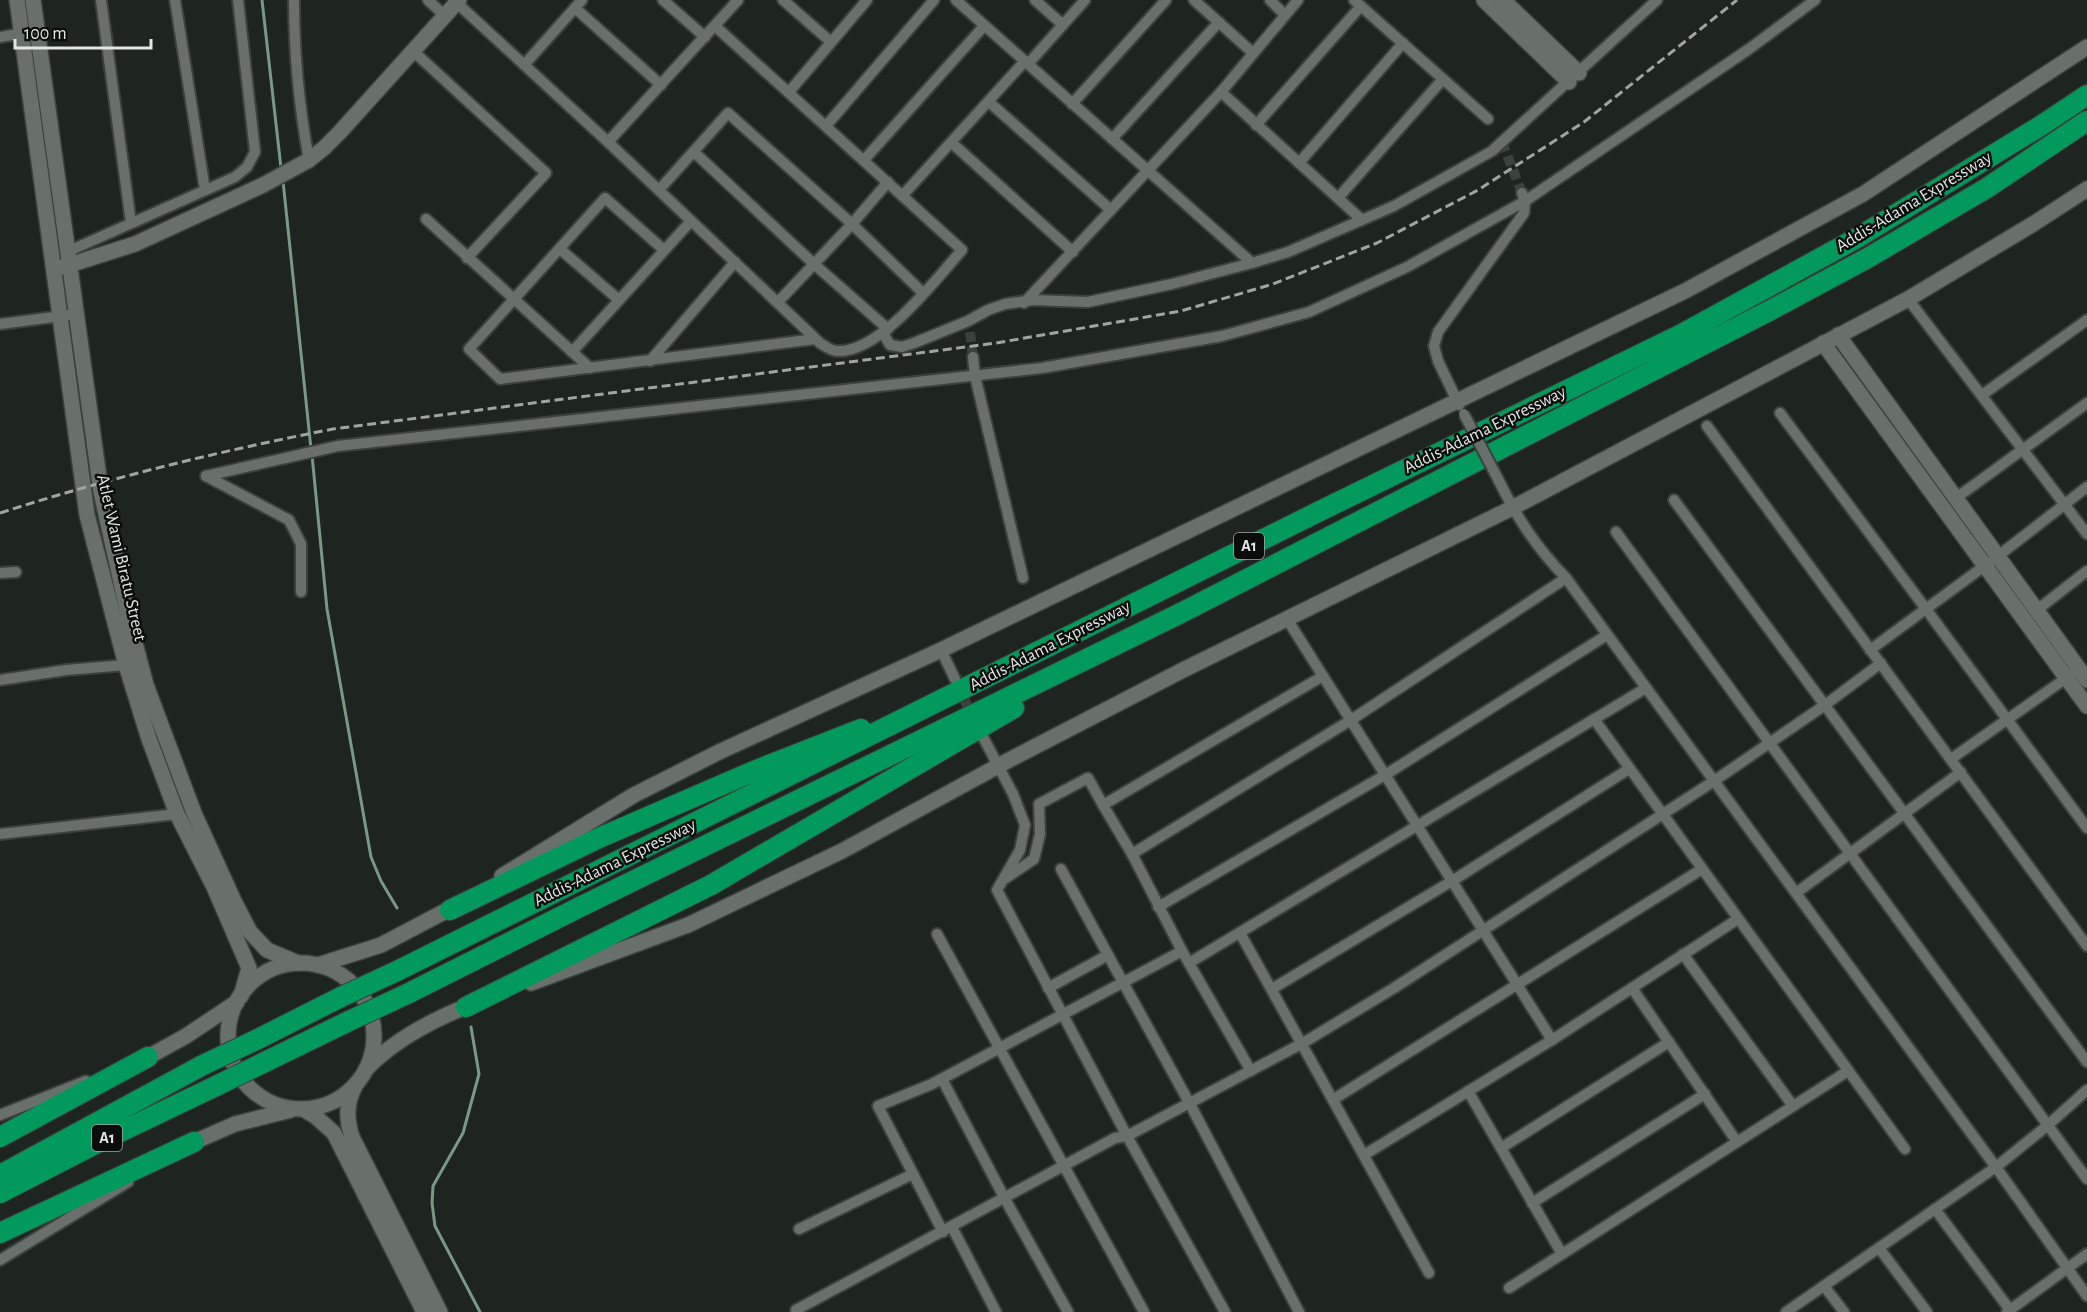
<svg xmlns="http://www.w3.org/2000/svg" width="2087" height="1312" viewBox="0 0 2087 1312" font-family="'Alegreya Sans',sans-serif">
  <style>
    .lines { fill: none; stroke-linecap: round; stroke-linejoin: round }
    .stream { stroke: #779985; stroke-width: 3 }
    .street-tunnel { stroke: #3b413d; stroke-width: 10; stroke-dasharray: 10 5; stroke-linecap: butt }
    .street-casing { stroke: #3c413e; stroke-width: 14 }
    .secondary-casing { stroke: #3c413e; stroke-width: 18 }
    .highway-casing { stroke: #3c413e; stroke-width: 22 }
    .street { stroke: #69706b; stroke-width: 10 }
    .secondary { stroke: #69706b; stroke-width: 15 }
    .highway { stroke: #029a5c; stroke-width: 20 }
    .rail { stroke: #a0a5a2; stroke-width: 3; stroke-dasharray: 9 4.5; stroke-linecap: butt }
    .street-bridge-casing { stroke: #3c413e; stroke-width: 14; stroke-linecap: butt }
    .highway-bridge-casing { stroke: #3c413e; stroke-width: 22; stroke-linecap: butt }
    .street-bridge { stroke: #69706b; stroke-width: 10 }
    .highway-bridge { stroke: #029a5c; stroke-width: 20 }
    .labels { text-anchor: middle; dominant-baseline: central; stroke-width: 5; stroke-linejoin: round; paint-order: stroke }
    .shield { fill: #0a0d0b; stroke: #a1a5a3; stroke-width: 1.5 }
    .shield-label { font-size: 16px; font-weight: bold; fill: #e2e6e4 }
    .street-label { font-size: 18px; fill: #e2e6e4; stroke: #0a0d0b }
  </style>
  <rect width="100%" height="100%" fill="#1e2420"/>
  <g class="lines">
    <g class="stream">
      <path d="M262,0L281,168"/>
      <path d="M283,181L311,449"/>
      <path d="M312,455L327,609L371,857L381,881L397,908"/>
      <path d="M471,1027L479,1074L463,1133L433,1186L432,1203L435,1226L480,1312"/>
    </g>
    <g class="street-tunnel">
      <path d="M1502,142L1522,193"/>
      <path d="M970,332L973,357"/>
      <path d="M958,686L973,718"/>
    </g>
    <defs>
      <g id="street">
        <path d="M101,0L131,223"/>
        <path d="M175,0L205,190"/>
        <path d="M294,0C294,54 299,106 309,160"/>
        <path d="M428,0L445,16"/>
        <path d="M663,0L705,37"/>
        <path d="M783,0L831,42"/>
        <path d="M956,0L1252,263"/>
        <path d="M1035,0L1063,25"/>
        <path d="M1194,0L1253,53"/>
        <path d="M1270,0L1284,14"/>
        <path d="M1354,0L1488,119"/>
        <path d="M457,3L608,142L820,343C825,346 831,351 837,351C880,353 935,280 962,250L715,26"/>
        <path d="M575,8L661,85"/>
        <path d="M0,37L37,31"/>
        <path d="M413,51L546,173L467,258"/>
        <path d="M1028,64L1085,0"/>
        <path d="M524,65L582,0"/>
        <path d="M789,92L867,0"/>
        <path d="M1221,92L1362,220"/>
        <path d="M989,102L1111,210"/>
        <path d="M1072,104L1166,0"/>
        <path d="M1256,125L1361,6"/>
        <path d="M826,126L934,0"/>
        <path d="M1112,139L1219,22"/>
        <path d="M608,142L738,0"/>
        <path d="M952,143L1073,252"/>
        <path d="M694,152L814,264L888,329"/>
        <path d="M864,160L984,26"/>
        <path d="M1299,163L1403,43"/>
        <path d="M659,190L728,113L852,224L923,293"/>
        <path d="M903,195L1025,61"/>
        <path d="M1338,198L1443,79"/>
        <path d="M426,219L590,368"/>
        <path d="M560,249L619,300"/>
        <path d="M664,250L605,198L469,349L500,379L815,339"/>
        <path d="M69,251L235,177L247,167L255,152L238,0"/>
        <path d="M1908,299L2087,534"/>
        <path d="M778,302L852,224L888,182"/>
        <path d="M1024,303L1221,92L1298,0"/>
        <path d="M0,324L77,314"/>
        <path d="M883,333L890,345L902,347L914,343L968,321L988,310L1005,304L1033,300L1088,302L1172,284L1252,263L1288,252L1394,206L1492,151L1657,0"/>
        <path d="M572,352L691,221"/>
        <path d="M973,357L975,376L1023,578"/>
        <path d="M650,361L735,262"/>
        <path d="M1982,395L2087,320"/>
        <path d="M1459,405L1438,361L1434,346L1438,332L1524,213L1525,201L1522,193"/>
        <path d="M1780,413L1926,609L2087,828"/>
        <path d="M1707,426L2087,946"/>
        <path d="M206,476L338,446L1042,368L1222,336L1309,312L1407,267L1525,201L1749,49L1815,0"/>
        <path d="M206,476L289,520L301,544V592"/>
        <path d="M1498,479C1517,518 1536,547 1566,578L1998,1170L2087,1296"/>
        <path d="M1956,498L2087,403"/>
        <path d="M1674,500L2087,1062"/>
        <path d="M1616,532L2087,1179"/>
        <path d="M0,573L16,572"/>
        <path d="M2037,610L2087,571"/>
        <path d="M1287,619L1552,1040"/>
        <path d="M941,650L955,679"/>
        <path d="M1870,650L1998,556L2087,487"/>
        <path d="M0,680L66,670L126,665"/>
        <path d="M1594,719L1905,1149"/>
        <path d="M983,737L1013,794L1025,825L1020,850L997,890L1127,1136L1225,1312"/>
        <path d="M1951,759L2072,674"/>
        <path d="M1103,805L1132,854L1182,951L1251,1071"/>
        <path d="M0,834L177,814"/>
        <path d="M1132,854L1351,720L1566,578"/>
        <path d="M1006,878L1034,859L1040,834L1039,804L1088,778L1103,805L1323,676"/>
        <path d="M1796,893L1961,772"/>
        <path d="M1158,907L1385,775L1607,635"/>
        <path d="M1240,933L1429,1273"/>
        <path d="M937,934L1144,1312"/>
        <path d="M1683,954L1793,1106"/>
        <path d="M1108,955L1190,1104L1299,1312"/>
        <path d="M1189,963L1646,688"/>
        <path d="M1048,988L1108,955L1061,869"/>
        <path d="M1632,988L1737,1142"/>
        <path d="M1272,989L1452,881L1629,769"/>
        <path d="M942,1079L1005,1199L1068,1312"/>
        <path d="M1468,1091L1562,1254"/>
        <path d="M1334,1099L1702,869"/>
        <path d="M0,1115L86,1081"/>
        <path d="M1501,1148L1669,1042"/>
        <path d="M1364,1155L1552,1040L1738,919"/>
        <path d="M1532,1203L1705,1094"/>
        <path d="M1935,1209L2010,1310"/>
        <path d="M952,1227L996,1312"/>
        <path d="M799,1229L913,1174"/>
        <path d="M943,1232L878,1106L932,1084L1182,951"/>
        <path d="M1879,1248L1927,1312"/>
        <path d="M0,1260L128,1182"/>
        <path d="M1824,1286L1844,1312"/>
        <path d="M1509,1288L1848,1071"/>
        <path d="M796,1310L1115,1138L1127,1136L1303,1043L1394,988L1714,781L1825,705L1881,663"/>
        <path d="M1786,1312L1996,1167L2048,1125L2087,1090"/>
        <path d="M2007,1312L2087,1254"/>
      </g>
      <g id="secondary">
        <path d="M17,0L87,515L126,665L149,739L177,814L214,887L249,968L241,996"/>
        <path d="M33,0L101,492L132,632L146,685L194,813L234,901L250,932L267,950L298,963"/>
        <path d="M1484,0L1569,82"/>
        <path d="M1503,0L1579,73"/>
        <path d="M63,267L135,244L263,185L309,160L324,148L340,132L459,0"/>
        <path d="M1838,335L2087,680"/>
        <path d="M1823,343L2087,706"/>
        <path d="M502,876L634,795L719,752L941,650L1685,291L1863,194L2087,47"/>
        <circle cx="301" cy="1036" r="73"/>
        <path d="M318,965L381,945L459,904"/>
        <path d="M531,983L688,925L842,851L1011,759L1183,670L1512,508L1908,299L2033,224L2087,189"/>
        <path d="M148,1057L186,1036L237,1002"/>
        <path d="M366,1069C395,1039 436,1018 475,1003"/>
        <path d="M355,1086C346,1104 346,1118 352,1137L440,1312"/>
        <path d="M303,1109L315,1116L334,1133L424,1312"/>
        <path d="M194,1142L235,1124L291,1110"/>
      </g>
      <g id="highway">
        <path d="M450,910L599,838L754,771L861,729"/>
        <path d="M397,971L1320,511L1682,334L1857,238L2042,125L2087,95"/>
        <path d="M407,994L580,907L1181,613L1769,311L1866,259L1987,188L2087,121"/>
        <path d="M466,1007L711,885L1014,708"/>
        <path d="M256,1040L341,997"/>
        <path d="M267,1061L347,1022"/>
        <path d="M0,1137L148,1057"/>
        <path d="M0,1175L203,1065"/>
        <path d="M0,1193L95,1144L216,1086"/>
        <path d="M0,1233L194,1142"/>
      </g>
    </defs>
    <use href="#street" class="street-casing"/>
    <use href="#secondary" class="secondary-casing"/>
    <use href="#highway" class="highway-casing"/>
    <use href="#street" class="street"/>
    <use href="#secondary" class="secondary"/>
    <use href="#highway" class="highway"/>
    <path class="rail" d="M0,513C109,478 220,451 333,429L996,343L1181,311L1273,284L1377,243L1478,190L1584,122L1737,0"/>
    <defs>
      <path id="street-bridge" d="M1464,414L1498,479"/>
      <g id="highway-bridge">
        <path d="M341,997L397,971"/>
        <path d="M347,1022L407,994"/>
        <path d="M203,1065L256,1040"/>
        <path d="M216,1086L267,1061"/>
      </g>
    </defs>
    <use href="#street-bridge" class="street-bridge-casing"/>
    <use href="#highway-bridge" class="highway-bridge-casing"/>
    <use href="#street-bridge" class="street-bridge"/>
    <use href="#highway-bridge" class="highway-bridge"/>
  </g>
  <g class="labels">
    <g class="shield">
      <rect x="1234" y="533" width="30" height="26" rx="4.5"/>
      <rect x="92" y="1125" width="30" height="26" rx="4.5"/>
    </g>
    <g class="shield-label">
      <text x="1249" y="546">A1</text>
      <text x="107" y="1138">A1</text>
    </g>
    <g class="street-label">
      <text transform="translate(1914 202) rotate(-31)">Addis-Adama Expressway</text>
      <text transform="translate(1485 430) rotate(-26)">Addis-Adama Expressway</text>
      <text transform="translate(121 558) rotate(77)">Atlet Wami Biratu Street</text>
      <text transform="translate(1050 646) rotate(-27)">Addis-Adama Expressway</text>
      <text transform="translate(615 863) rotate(-26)">Addis-Adama Expressway</text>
    </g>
  </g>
  <path d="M15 39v9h136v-9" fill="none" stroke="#e2e6e4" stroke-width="3"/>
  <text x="24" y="39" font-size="18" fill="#e2e6e4" stroke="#0a0d0b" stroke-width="4.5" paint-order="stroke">100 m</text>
</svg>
